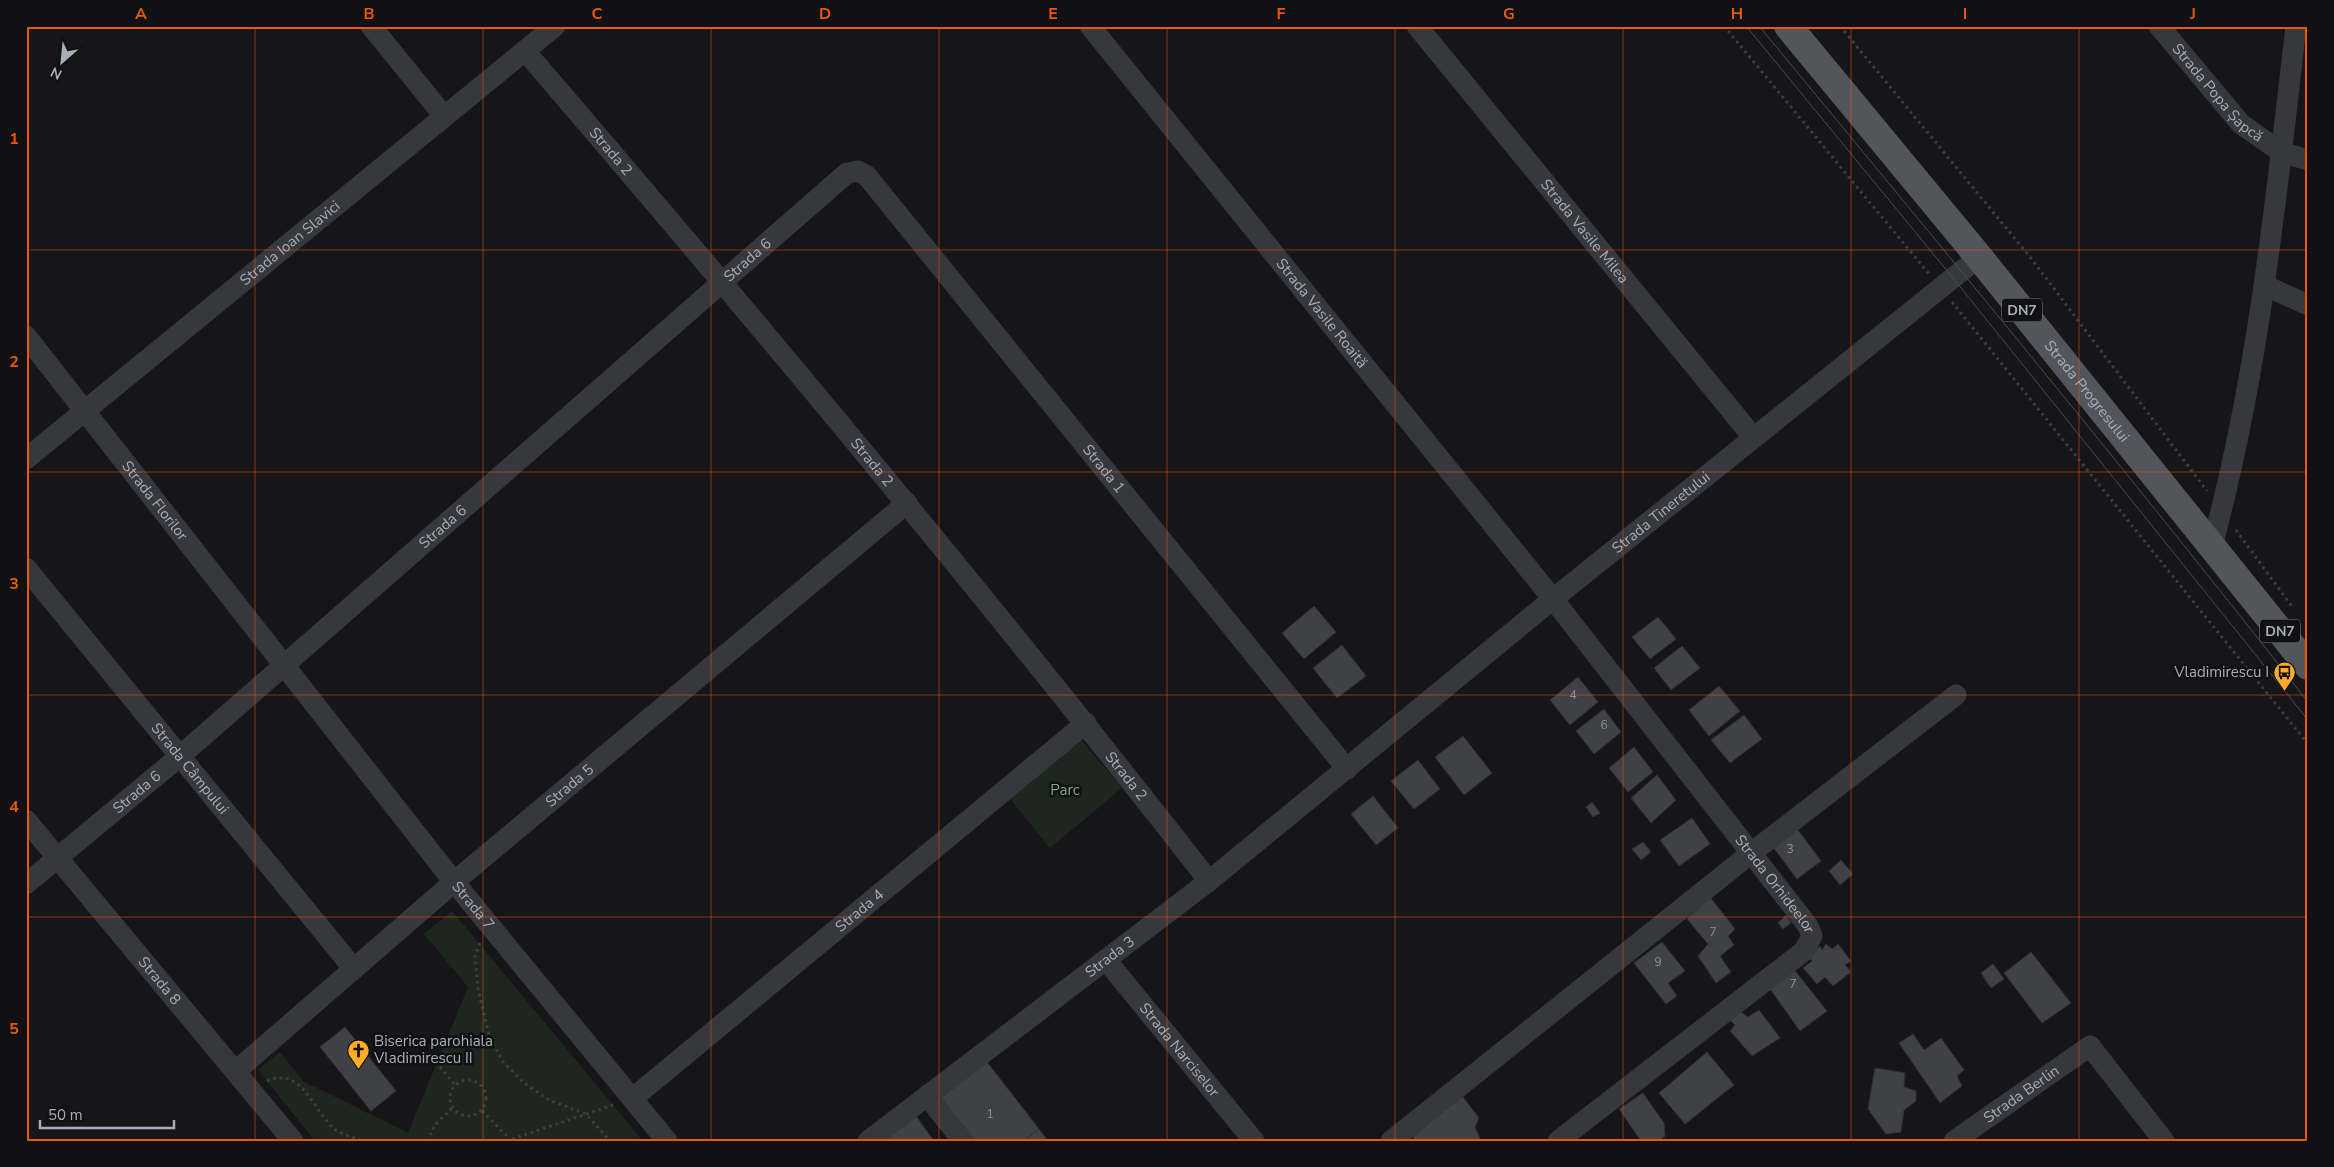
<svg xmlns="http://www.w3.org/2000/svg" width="2334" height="1167" viewBox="0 0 2334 1167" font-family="'Nunito Sans',sans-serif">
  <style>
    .green { fill: #1e271f }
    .building { fill: #404146; stroke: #303035 }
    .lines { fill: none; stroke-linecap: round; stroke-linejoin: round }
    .path { stroke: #3d3f45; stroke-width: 3; stroke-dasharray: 2.5 4; stroke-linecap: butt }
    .minor { stroke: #37383e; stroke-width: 21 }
    .primary { stroke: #53555d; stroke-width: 28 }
    .tram { stroke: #4a4c53; stroke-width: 1 }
    .grid { fill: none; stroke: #e8590c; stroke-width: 1; stroke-opacity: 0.55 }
    .labels { text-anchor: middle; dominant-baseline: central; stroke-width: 5; stroke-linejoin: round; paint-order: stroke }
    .number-label { font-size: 12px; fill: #8d939c }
    .shield { fill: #111113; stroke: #7a7f87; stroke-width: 1 }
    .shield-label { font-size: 14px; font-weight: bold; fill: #a7aeb9 }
    .street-label { font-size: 15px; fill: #a7aeb9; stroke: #111113 }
    .poi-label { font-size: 15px; fill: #a7aeb9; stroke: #111113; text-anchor: end }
    .park-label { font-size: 15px; fill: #7da67e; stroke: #111113 }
    .neatline { fill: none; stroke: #e8590c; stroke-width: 2 }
    .grid-label { font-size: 16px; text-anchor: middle; font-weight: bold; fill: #e8590c }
  </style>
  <rect width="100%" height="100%" fill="#161618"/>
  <g class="green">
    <path d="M1077,735L1122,788L1050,848L1006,794Z"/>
    <path d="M452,911L643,1141H315L258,1070L280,1052L303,1081L408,1133L468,987L424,934Z"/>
  </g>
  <g class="building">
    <path d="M1314,606L1336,632L1304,659L1282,633Z"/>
    <path d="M1658,617L1676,639L1650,659L1632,637Z"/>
    <path d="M1342,645L1366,676L1337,698L1313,668Z"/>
    <path d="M1682,646L1700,668L1671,690L1654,668Z"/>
    <path d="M1578,677L1598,702L1570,725L1550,700Z"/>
    <path d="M1719,686L1740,711L1709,736L1689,710Z"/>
    <path d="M1604,709L1621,732L1594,754L1576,731Z"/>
    <path d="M1744,715L1762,739L1730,763L1711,740Z"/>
    <path d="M1463,736L1492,773L1464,795L1435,757Z"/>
    <path d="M1634,747L1653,772L1628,792L1609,768Z"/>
    <path d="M1418,760L1440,789L1414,809L1391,781Z"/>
    <path d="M1657,775L1676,800L1651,823L1631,798Z"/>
    <path d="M1373,796L1398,828L1376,845L1351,814Z"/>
    <path d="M1592,802L1600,813L1593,817L1586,807Z"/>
    <path d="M1692,818L1710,844L1679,866L1660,840Z"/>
    <path d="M1797,829L1821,861L1797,879L1773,847Z"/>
    <path d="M1643,842L1651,852L1641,860L1632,849Z"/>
    <path d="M1841,860L1853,874L1840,885L1829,871Z"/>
    <path d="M1710,897L1735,929L1728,936L1734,945L1720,956L1731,972L1716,983L1698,956L1708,944L1687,919Z"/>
    <path d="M1786,915L1791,923L1783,929L1778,923Z"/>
    <path d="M1662,942L1685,971L1668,983L1677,996L1666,1004L1634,963Z"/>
    <path d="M1826,944L1832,949L1838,944L1851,961L1845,965L1851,972L1833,986L1825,977L1817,984L1803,968L1812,961L1810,957L1820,946L1822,950Z"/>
    <path d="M2031,952L2071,1003L2042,1023L2004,973Z"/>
    <path d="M1993,964L2004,979L1991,988L1981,973Z"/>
    <path d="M1795,971L1827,1011L1800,1031L1770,989Z"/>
    <path d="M1738,1010L1748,1017L1759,1010L1780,1038L1752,1056L1730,1031L1735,1025L1730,1020Z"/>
    <path d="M345,1027L396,1091L371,1111L320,1047Z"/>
    <path d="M1913,1034L1924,1050L1941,1038L1964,1070L1957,1076L1962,1086L1940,1103L1899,1043Z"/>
    <path d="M1707,1052L1734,1085L1685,1124L1659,1093Z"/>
    <path d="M987,1062L1039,1129L1024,1141H975L939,1099Z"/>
    <path d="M1875,1068L1905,1073L1904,1087L1916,1091V1101L1904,1110L1901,1132L1886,1134L1868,1109Z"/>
    <path d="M1460,1093L1479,1118L1475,1127L1481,1141H1413L1414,1128Z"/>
    <path d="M1643,1093L1664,1123L1665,1136L1659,1141H1641L1619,1109Z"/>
    <path d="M916,1116L934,1141H883Z"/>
    <path d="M1039,1129L1048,1141H1024Z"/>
  </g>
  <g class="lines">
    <g class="path">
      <path d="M1724,26L1929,274"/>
      <path d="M1840,26L2030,257L2207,491"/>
      <path d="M1952,302L2308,744"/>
      <path d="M2236,530L2293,608"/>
      <path d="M480,943L475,957L478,989L490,1039L504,1063L524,1083L549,1100L586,1114L610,1141"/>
      <path d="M440,1067L455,1085"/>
      <circle cx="468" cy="1098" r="18"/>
      <path d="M267,1081C301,1066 313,1109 333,1128C340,1134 353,1137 362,1141"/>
      <path d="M482,1111L509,1138"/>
      <path d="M427,1141L435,1125L452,1108"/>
      <path d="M506,1141L613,1105"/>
    </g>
    <g class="minor">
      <path d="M371,26L444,116"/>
      <path id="s1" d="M1090,26L1553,599L1808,926L1812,936L1804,951L1558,1141"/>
      <path id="s2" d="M1417,26L1753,437"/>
      <path id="s3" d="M2159,26L2241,124L2281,152L2308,160"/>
      <path id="s4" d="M525,51C759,323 988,598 1209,881"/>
      <path d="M2264,285L2308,305"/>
      <path id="s5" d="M26,336L454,882L667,1141"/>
      <path id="s6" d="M26,459L555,26"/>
      <path d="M2212,546C2258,377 2276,200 2296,26"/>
      <path id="s7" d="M26,568L354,969"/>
      <path id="s8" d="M26,820L293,1141"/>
      <path id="s9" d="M26,884L179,757L847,173L858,171L867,176L1347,769"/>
      <path id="s10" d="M1106,960L1254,1141"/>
      <path id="s11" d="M236,1071L454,882L907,503"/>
      <path d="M927,1096L963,1141"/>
      <path id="s12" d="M633,1098L1086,723"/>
      <path id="s13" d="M868,1141L1209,881L1553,599L1979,257"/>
      <path d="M1391,1141L1750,854L1956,695"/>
      <path id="s14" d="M1954,1141L2090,1046L2164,1141"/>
    </g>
    <path class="primary" id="s15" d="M1788,26L1979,257L2308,666"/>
    <g class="tram">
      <path d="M1746,26L1953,278L2308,720"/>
      <path d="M1759,26C1944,250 2129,473 2308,702"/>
    </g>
  </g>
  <path class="grid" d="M255,26V1141M483,26V1141M711,26V1141M939,26V1141M1167,26V1141M1395,26V1141M1623,26V1141M1851,26V1141M2079,26V1141M26,250H2308M26,472H2308M26,695H2308M26,917H2308"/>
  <defs>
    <symbol id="bus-pin" viewBox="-11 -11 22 30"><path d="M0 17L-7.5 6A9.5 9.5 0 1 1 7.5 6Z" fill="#ffad28" stroke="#111113"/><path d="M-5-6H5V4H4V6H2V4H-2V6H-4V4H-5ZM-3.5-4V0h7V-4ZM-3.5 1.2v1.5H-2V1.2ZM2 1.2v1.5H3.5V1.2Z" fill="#111"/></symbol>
    <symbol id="church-pin" viewBox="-11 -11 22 30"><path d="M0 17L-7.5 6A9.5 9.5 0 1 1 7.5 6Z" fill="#ffad28" stroke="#111113"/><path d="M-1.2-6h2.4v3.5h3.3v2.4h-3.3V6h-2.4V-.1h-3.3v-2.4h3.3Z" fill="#111"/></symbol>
  </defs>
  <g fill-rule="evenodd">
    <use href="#bus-pin" x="2272" y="660" width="25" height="34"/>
    <use href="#church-pin" x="346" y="1038" width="25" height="34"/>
  </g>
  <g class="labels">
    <g class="number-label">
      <text x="1573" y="695">4</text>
      <text x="1604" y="725">6</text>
      <text x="1790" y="849">3</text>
      <text x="1713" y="932">7</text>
      <text x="1658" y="962">9</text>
      <text x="1793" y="984">7</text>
      <text x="990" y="1114">1</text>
    </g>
    <g class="shield">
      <rect x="2002" y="298.5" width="40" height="23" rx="4"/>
      <rect x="2260" y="619.5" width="40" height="23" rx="4"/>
    </g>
    <g class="shield-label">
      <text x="2022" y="310">DN7</text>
      <text x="2280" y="631">DN7</text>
    </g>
    <g class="street-label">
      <text stroke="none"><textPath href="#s3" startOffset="89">Strada Popa Șapcă</textPath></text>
      <text stroke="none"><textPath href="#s4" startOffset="132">Strada 2</textPath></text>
      <text stroke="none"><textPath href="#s2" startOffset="265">Strada Vasile Milea</textPath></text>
      <text stroke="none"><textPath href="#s6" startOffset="341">Strada Ioan Slavici</textPath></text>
      <text stroke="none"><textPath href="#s9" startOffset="954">Strada 6</textPath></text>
      <text stroke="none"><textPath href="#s1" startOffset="369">Strada Vasile Roaită</textPath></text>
      <text stroke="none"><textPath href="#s15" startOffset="472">Strada Progresului</textPath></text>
      <text stroke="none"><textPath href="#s4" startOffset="538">Strada 2</textPath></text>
      <text stroke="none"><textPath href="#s9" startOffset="1484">Strada 1</textPath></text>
      <text stroke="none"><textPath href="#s5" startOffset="209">Strada Florilor</textPath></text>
      <text stroke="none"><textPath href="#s13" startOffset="1012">Strada Tineretului</textPath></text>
      <text stroke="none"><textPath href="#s9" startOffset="549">Strada 6</textPath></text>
      <text stroke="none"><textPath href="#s7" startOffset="259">Strada Câmpului</textPath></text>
      <text stroke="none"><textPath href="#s4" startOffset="942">Strada 2</textPath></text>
      <text stroke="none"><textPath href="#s11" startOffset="439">Strada 5</textPath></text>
      <text stroke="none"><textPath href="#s9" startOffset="144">Strada 6</textPath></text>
      <text stroke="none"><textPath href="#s1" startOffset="1098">Strada Orhideelor</textPath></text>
      <text stroke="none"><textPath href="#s5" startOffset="724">Strada 7</textPath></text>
      <text stroke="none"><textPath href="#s12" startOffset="294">Strada 4</textPath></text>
      <text stroke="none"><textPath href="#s13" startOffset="304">Strada 3</textPath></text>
      <text stroke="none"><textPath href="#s8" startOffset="209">Strada 8</textPath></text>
      <text stroke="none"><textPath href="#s10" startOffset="116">Strada Narciselor</textPath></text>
      <text stroke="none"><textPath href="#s14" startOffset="82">Strada Berlin</textPath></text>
    </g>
    <g class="poi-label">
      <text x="2269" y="672">Vladimirescu I</text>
      <text x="374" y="1041" text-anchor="start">Biserica parohiala<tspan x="374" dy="17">Vladimirescu II</tspan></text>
    </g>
    <g class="park-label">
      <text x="1065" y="790">Parc</text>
    </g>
  </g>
  <rect width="2334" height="1167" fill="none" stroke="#111113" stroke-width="55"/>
  <g transform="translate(62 62) rotate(207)" stroke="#111113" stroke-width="4" paint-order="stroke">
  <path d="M0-4L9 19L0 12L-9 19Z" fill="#a7aeb9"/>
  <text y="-8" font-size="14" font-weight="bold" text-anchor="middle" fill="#a7aeb9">N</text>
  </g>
  <path d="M40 1120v8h134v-8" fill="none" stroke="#a7aeb9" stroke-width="2.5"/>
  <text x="48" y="1120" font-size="15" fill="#a7aeb9" stroke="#111113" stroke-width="4" paint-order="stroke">50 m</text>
  <rect x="28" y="28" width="2278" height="1112" class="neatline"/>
  <g class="grid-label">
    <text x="141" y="19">A</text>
    <text x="369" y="19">B</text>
    <text x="597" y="19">C</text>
    <text x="825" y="19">D</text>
    <text x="1053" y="19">E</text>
    <text x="1281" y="19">F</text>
    <text x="1509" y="19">G</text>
    <text x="1737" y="19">H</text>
    <text x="1965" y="19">I</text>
    <text x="2193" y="19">J</text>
    <text x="14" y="144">1</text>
    <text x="14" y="367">2</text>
    <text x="14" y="589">3</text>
    <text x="14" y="812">4</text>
    <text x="14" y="1034">5</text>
  </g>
</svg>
